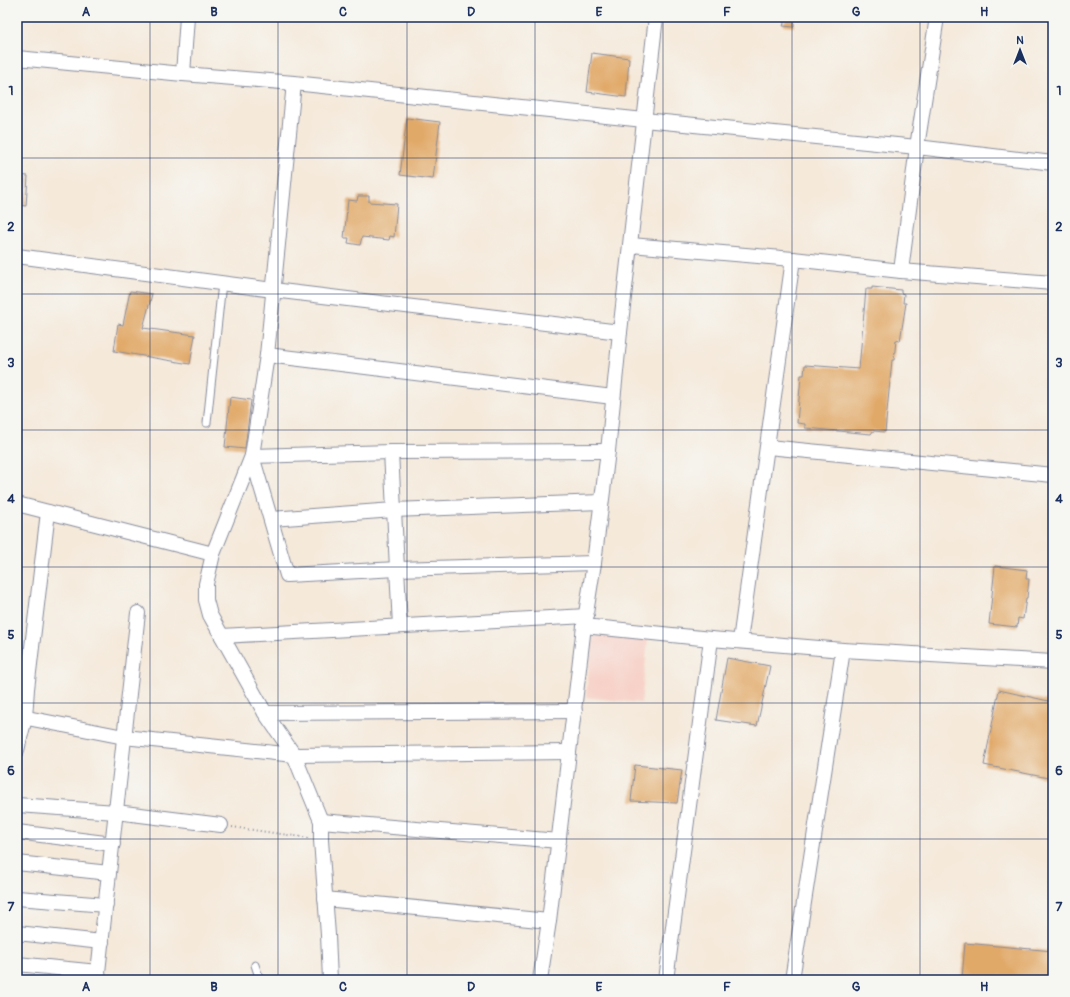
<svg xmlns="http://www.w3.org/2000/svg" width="1070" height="997" viewBox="0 0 1070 997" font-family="Pangolin,sans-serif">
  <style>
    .built { fill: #f7d1c8 }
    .building { fill: #e1a967 }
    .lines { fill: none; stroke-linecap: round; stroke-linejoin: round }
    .service-casing { stroke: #888c9c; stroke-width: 9 }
    .minor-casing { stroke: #888c9c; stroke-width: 16 }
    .path { stroke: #888c9c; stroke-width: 2; stroke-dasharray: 1 3; stroke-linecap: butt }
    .service { stroke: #fff; stroke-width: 7 }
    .minor { stroke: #fff; stroke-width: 14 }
    .grid { fill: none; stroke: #1b2f5e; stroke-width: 1; stroke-opacity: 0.55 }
    .neatline { fill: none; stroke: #1b2f5e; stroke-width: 1.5 }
    .grid-label { font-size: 13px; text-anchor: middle; font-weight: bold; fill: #1b2f5e }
  </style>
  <rect width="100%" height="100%" fill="#f6f6f2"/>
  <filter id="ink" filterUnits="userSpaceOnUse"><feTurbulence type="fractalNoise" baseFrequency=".025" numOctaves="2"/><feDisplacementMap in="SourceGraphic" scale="8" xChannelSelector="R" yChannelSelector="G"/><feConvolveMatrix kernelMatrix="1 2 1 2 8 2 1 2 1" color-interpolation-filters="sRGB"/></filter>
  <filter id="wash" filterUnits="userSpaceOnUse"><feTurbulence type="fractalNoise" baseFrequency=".012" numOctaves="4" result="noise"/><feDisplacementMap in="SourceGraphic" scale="16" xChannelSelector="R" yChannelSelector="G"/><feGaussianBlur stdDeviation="0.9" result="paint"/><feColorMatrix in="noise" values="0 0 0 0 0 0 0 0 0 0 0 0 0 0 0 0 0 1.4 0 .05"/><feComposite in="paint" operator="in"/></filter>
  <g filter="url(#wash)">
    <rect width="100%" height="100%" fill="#f5e9da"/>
    <path class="built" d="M593,634L648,640L641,703L586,697Z"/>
    <g id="blocks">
      <g class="building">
        <path d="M786,17H794V27L783,26Z"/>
        <path d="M592,53L629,58L626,97L587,92Z"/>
        <path d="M407,118L440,122L433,179L400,175Z"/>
        <path d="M17,175L28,176L26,206L17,205Z"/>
        <path d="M358,196H369V202L397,204L394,237L390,236L389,240L362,237L360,245L348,243L349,238H344L348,200L357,201Z"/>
        <path d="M872,287L901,290V293L904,294L903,303H906L900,341L896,340L894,360H892L885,432L873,431L871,434L805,428V424L797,423L801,375H804L805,365L859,369L866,289H872Z"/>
        <path d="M130,291L152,294L143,328L195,335L190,364L114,351L118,324L123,325Z"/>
        <path d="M230,397L251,400L245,449L225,447Z"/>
        <path d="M995,566L1027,570L1026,579H1029L1027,598H1026L1023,619L1018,618L1017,627L989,624Z"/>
        <path d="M727,658L770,666L757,726L716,720Z"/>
        <path d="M999,690L1053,702V779L984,765Z"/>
        <path d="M635,765L682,770L677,803L631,801Z"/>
        <path d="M965,943L1053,951V980L962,979Z"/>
      </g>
    </g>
  </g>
  <g filter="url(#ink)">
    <use href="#blocks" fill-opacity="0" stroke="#888c9c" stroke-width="1"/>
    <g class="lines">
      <defs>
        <g id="service">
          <path d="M207,423L222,283"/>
          <path d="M255,965L260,980"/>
        </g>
        <g id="minor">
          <path d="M17,58L183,74L294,83L644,120L917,147L1053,163"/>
          <path d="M183,74L187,17"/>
          <path d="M294,83L267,355L252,456L213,554L206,584V600L210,615L265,713L294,755L321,821V840L328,935L330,980"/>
          <path d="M631,245L793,259L901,271L1053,283"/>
          <path d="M17,256L273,290L620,332"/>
          <path d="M901,271L917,147L937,17"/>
          <path d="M267,355L613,397"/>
          <path d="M768,447L1053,475"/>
          <path d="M391,452L400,626"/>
          <path d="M252,456L287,575L397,569L594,563"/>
          <path d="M252,456L391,452L608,451"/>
          <path d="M17,504L213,554"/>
          <path d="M271,519L394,510L601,502"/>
          <path d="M584,626L711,639L843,650L1053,662"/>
          <path d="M222,636L587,616"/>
          <path d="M740,641L793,259"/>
          <path d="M265,713L575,711"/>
          <path d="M17,716L124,737L294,755L569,752"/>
          <path d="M17,750L25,718L27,689L48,512"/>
          <path d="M17,805L116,812L221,825"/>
          <path d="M321,821L559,841"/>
          <path d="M17,832L113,844"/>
          <path d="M17,863L109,873"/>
          <path d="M17,898L106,905"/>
          <path d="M325,899L549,921"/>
          <path d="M17,933L102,942"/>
          <path d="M17,964L98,972"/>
          <path d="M99,980L98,972L138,613"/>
          <path d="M540,980L549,921L584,626L594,563L608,451L620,332L656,17"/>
          <path d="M666,980L711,639"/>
          <path d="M792,980L843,650"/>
        </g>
      </defs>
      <use href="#service" class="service-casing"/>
      <use href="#minor" class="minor-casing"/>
      <path class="path" d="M232,827L309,838"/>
      <use href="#service" class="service"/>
      <use href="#minor" class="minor"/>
    </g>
  </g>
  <path class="grid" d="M150,17V980M278,17V980M407,17V980M535,17V980M663,17V980M792,17V980M920,17V980M17,158H1053M17,294H1053M17,430H1053M17,567H1053M17,703H1053M17,839H1053"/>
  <rect width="1070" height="997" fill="none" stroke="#f6f6f2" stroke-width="44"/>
  <g transform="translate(1020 50)" stroke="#f6f6f2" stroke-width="3" paint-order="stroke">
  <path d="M0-3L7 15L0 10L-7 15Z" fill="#1b2f5e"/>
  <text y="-6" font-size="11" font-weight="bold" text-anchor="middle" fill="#1b2f5e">N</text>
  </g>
  <rect x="22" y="22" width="1026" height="953" class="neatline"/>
  <g class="grid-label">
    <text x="86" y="16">A</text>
    <text x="214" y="16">B</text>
    <text x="343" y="16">C</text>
    <text x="471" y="16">D</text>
    <text x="599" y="16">E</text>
    <text x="727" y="16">F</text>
    <text x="856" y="16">G</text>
    <text x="984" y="16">H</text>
    <text x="11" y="95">1</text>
    <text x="1059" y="95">1</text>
    <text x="11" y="231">2</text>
    <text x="1059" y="231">2</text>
    <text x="11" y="367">3</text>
    <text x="1059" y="367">3</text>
    <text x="11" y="503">4</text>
    <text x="1059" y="503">4</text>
    <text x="11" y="639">5</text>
    <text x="1059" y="639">5</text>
    <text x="11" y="775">6</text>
    <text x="1059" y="775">6</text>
    <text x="11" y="911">7</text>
    <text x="1059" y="911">7</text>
    <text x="86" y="991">A</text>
    <text x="214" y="991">B</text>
    <text x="343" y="991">C</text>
    <text x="471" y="991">D</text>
    <text x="599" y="991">E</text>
    <text x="727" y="991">F</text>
    <text x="856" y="991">G</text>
    <text x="984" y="991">H</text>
  </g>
</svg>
